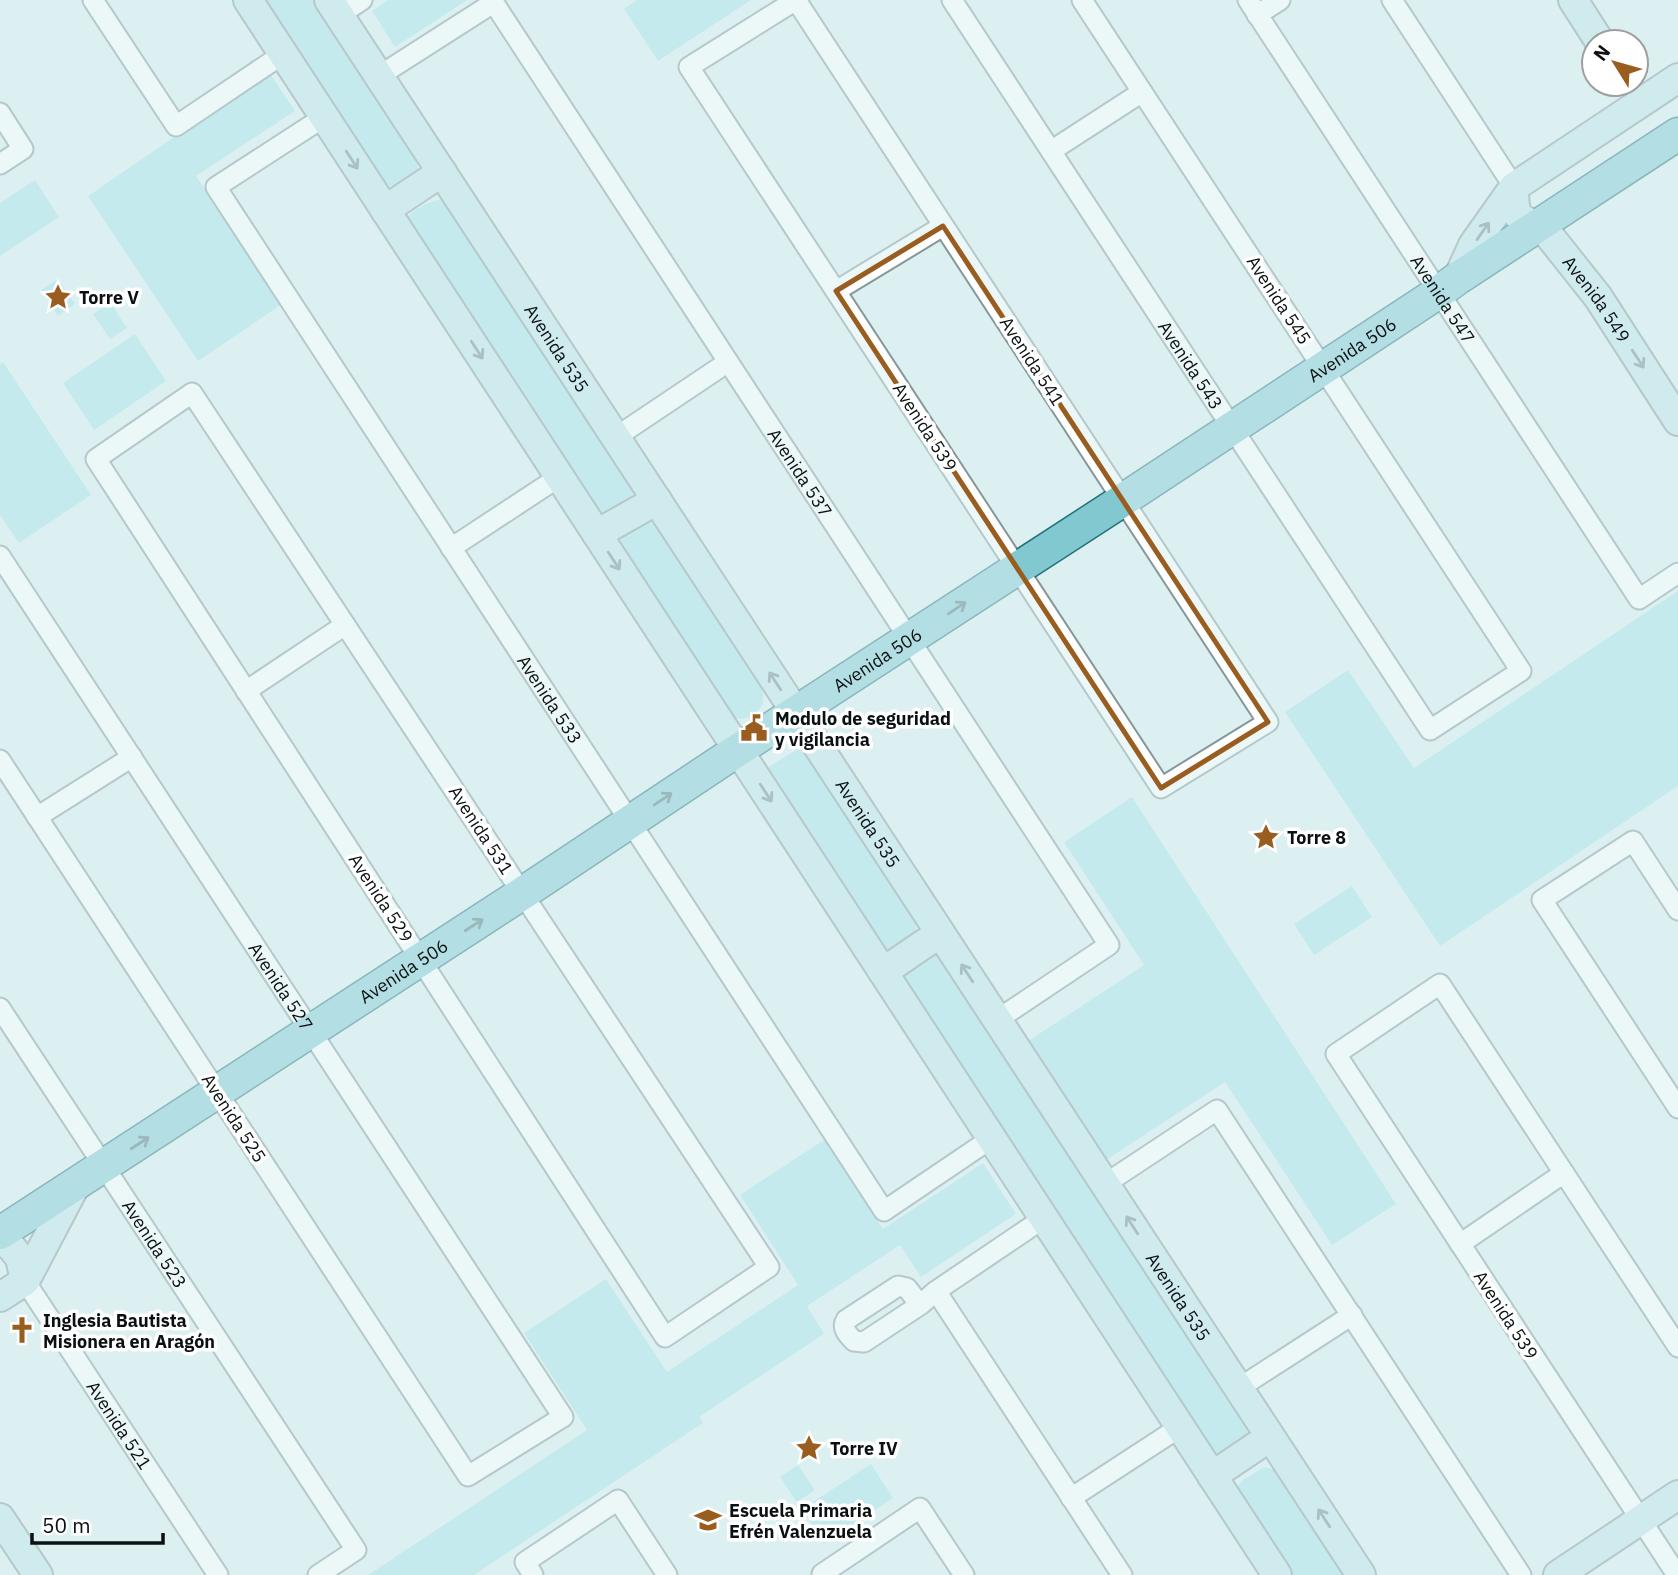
<svg xmlns="http://www.w3.org/2000/svg" width="1678" height="1575" viewBox="0 0 1678 1575" font-family="'IBM Plex Sans',sans-serif">
  <style>
    .green { fill: #a7e2e9 }
    .lines { fill: none; stroke-linecap: round; stroke-linejoin: round }
    .street-casing { stroke: #85979a; stroke-width: 23 }
    .secondary-casing { stroke: #85979a; stroke-width: 32 }
    .primary-casing { stroke: #227179; stroke-width: 35 }
    .street { stroke: #fff; stroke-width: 19 }
    .secondary { stroke: #c1e4e7; stroke-width: 28 }
    .primary { stroke: #82c8d0; stroke-width: 32 }
    .oneway { stroke: #6f8587 }
    .oneway2 { stroke: #4c767a }
    .marked { fill: none; stroke: #995e1f; stroke-width: 5; stroke-linejoin: round }
    .labels { text-anchor: middle; dominant-baseline: central; stroke-width: 7; stroke-linejoin: round; paint-order: stroke }
    .poi-label { font-size: 18px; font-weight: bold; fill: #0b1112; stroke: #fff; text-anchor: start }
    .street-label { font-size: 18px; fill: #0b1112; stroke: #fff }
  </style>
  <rect width="100%" height="100%" fill="#dcf0f2"/>
  <g class="green">
    <path d="M263,0H314L410,146L418,168C412,179 401,185 388,187L377,175Z"/>
    <path d="M388,0H467L395,47L372,11Z"/>
    <path d="M637,0H751L658,61L624,9Z"/>
    <path d="M269,72L295,111L196,176L282,304L198,361L88,196Z"/>
    <path d="M35,180L59,217L0,256V203Z"/>
    <path d="M441,199L449,206L632,485L633,494L631,500L602,515L595,508L405,220C413,209 429,201 441,199Z"/>
    <path d="M58,279L75,304L58,316L41,290Z"/>
    <path d="M110,302L127,328L110,339L93,314Z"/>
    <path d="M135,334L166,381L94,430L63,383Z"/>
    <path d="M3,362L91,495L19,543L0,515V364Z"/>
    <path d="M647,521L658,524L754,671L763,693V705C751,717 746,722 729,717L619,548L621,536Z"/>
    <path d="M1678,591V786L1440,946L1285,712L1348,670L1414,768Z"/>
    <path d="M802,746L907,907L917,925L914,936L894,949H882L761,772Z"/>
    <path d="M1132,797L1396,1204L1332,1245L1225,1082L1094,1168L1016,1049L1144,965L1064,842Z"/>
    <path d="M1352,886L1372,917L1314,955L1294,924Z"/>
    <path d="M932,952L944,958L1248,1428L1246,1439L1223,1453L1211,1452L1203,1443L902,975Z"/>
    <path d="M824,1140L883,1229L983,1163L1016,1214L921,1277L900,1245L807,1306L824,1334L699,1417L703,1423L474,1575H368L587,1430L524,1333L606,1279L667,1372L798,1285L740,1195Z"/>
    <path d="M871,1464L893,1498L824,1544L802,1509Z"/>
    <path d="M798,1465L815,1490L797,1502L780,1477Z"/>
    <path d="M1264,1467L1273,1469L1284,1477L1347,1575H1289L1236,1488L1243,1480Z"/>
  </g>
  <g class="lines">
    <defs>
      <g id="street">
        <path d="M93,0L176,126L283,54"/>
        <path id="s1" d="M492,0L1109,945L997,1020"/>
        <path d="M796,0L1268,722L1161,788L689,67Z"/>
        <path id="s2" d="M952,0L1430,730L1521,671L1082,0"/>
        <path id="s3" d="M1248,0L1639,599L1678,573"/>
        <path d="M1392,0L1514,187"/>
        <path d="M339,15L362,0"/>
        <path d="M1257,15L1280,0"/>
        <path d="M379,76L493,3"/>
        <path d="M0,113L23,149L0,164"/>
        <path id="s4" d="M324,117L216,187L884,1211L992,1138"/>
        <path d="M1051,151L1142,92"/>
        <path d="M836,291L943,226"/>
        <path d="M192,393L769,1267L665,1337L96,459Z"/>
        <path d="M616,437L728,362"/>
        <path d="M451,548L559,477"/>
        <path id="s5" d="M0,556L563,1417L468,1476L0,760"/>
        <path d="M246,691L345,625"/>
        <path d="M37,817L132,757"/>
        <path d="M1678,910L1633,841L1542,900L1678,1108"/>
        <path id="s6" d="M0,1008L356,1550L318,1575"/>
        <path d="M1105,1184L1217,1110L1521,1575"/>
        <path d="M1460,1244L1564,1173"/>
        <path id="s7" d="M25,1281L218,1575"/>
        <path d="M936,1291L1122,1575"/>
        <path d="M920,1305L864,1342L854,1341C848,1335 841,1328 846,1320L898,1286L907,1288L920,1305L936,1291L1044,1218"/>
        <path d="M1239,1388L1352,1315"/>
        <path d="M1071,1498L1180,1427"/>
        <path d="M533,1575L525,1562L618,1500L667,1575"/>
        <path d="M823,1575L822,1574L920,1508L964,1575"/>
        <path d="M1677,1575L1336,1054L1440,984L1678,1347"/>
      </g>
      <g id="secondary">
        <path d="M248,0L1277,1575"/>
        <path id="s8" d="M329,0L1361,1575"/>
        <path d="M1573,0L1600,42"/>
        <path id="s9" d="M1514,187C1514,210 1514,222 1540,224L1598,297L1678,421"/>
        <path d="M385,210L442,172"/>
        <path d="M1458,278L1473,245L1514,187L1678,78"/>
        <path d="M597,534L657,500"/>
        <path d="M883,972L940,933"/>
        <path d="M0,1238L12,1248L20,1258L25,1281"/>
        <path d="M0,1297L25,1281L76,1184"/>
        <path d="M1212,1476L1270,1437"/>
        <path d="M0,1518L38,1575"/>
        <path d="M1558,1575L1678,1495"/>
      </g>
      <g id="primary">
        <path id="s10" d="M0,1233L523,893L738,750L1123,500L1439,292L1458,278L1678,134"/>
      </g>
    </defs>
    <use href="#street" class="street-casing"/>
    <use href="#secondary" class="secondary-casing"/>
    <use href="#primary" class="primary-casing"/>
    <use href="#street" class="street"/>
    <use href="#secondary" class="secondary"/>
    <use href="#primary" class="primary"/>
  </g>
  <defs><path id="oneway-shaft" d="M-6 0H5M1.5-3L5.5 0L1.5 3" fill="none" stroke-width="1.6" stroke-linecap="round" stroke-linejoin="round" transform="scale(1.75)"/></defs>
  <g class="oneway">
    <use href="#oneway-shaft" transform="translate(352 160) rotate(57)"/>
    <use href="#oneway-shaft" transform="translate(1483 231) rotate(-55)"/>
    <use href="#oneway-shaft" transform="translate(477 350) rotate(57)"/>
    <use href="#oneway-shaft" transform="translate(1638 359) rotate(57)"/>
    <use href="#oneway-shaft" transform="translate(614 561) rotate(57)"/>
    <use href="#oneway-shaft" transform="translate(775 681) rotate(-123)"/>
    <use href="#oneway-shaft" transform="translate(766 793) rotate(57)"/>
    <use href="#oneway-shaft" transform="translate(967 973) rotate(-123)"/>
    <use href="#oneway-shaft" transform="translate(1132 1225) rotate(-123)"/>
    <use href="#oneway-shaft" transform="translate(1324 1518) rotate(-123)"/>
  </g>
  <g class="oneway2">
    <use href="#oneway-shaft" transform="translate(957 608) rotate(-34)"/>
    <use href="#oneway-shaft" transform="translate(663 799) rotate(-34)"/>
    <use href="#oneway-shaft" transform="translate(474 925) rotate(-33)"/>
    <use href="#oneway-shaft" transform="translate(140 1143) rotate(-33)"/>
  </g>
  <path d="M0 0H1678V1575H0ZM943,226L1268,722L1161,788L836,291Z" fill="#dcf0f2" fill-opacity=".55" fill-rule="evenodd"/>
  <path class="marked" d="M943,226L1268,722L1161,788L836,291Z"/>
  <defs>
    <symbol id="sight-bare" viewBox="-9 -9 18 18"><path d="M0-6L1.8-2.2L6-1.7L2.9 1.2L3.7 5.4L0 3.3L-3.7 5.4L-2.9 1.2L-6-1.7L-1.8-2.2Z" fill="#995e1f" stroke="#fff" stroke-width="2.5" paint-order="stroke"/></symbol>
    <symbol id="civic-bare" viewBox="-9 -9 18 18"><path d="M-.6-6.5H3V-4.5H.6V-3L4-1V1h2V6H-6V1h2V-1L-.6-3ZM-1.2 2.5V6h2.4V2.5Z" fill="#995e1f" stroke="#fff" stroke-width="2.5" paint-order="stroke"/></symbol>
    <symbol id="church-bare" viewBox="-9 -9 18 18"><path d="M-1.2-6h2.4v3.5h3.3v2.4h-3.3V6h-2.4V-.1h-3.3v-2.4h3.3Z" fill="#995e1f" stroke="#fff" stroke-width="2.5" paint-order="stroke"/></symbol>
    <symbol id="school-bare" viewBox="-9 -9 18 18"><path d="M0-5L7-2L0 1L-7-2ZM-4 1L0 2.5L4 1V4Q0 6-4 4Z" fill="#995e1f" stroke="#fff" stroke-width="2.5" paint-order="stroke"/></symbol>
  </defs>
  <g fill-rule="evenodd">
    <use href="#sight-bare" x="39" y="278" width="38" height="38"/>
    <use href="#civic-bare" x="735" y="709" width="38" height="38"/>
    <use href="#sight-bare" x="1247" y="818" width="38" height="38"/>
    <use href="#church-bare" x="3" y="1311" width="38" height="38"/>
    <use href="#sight-bare" x="790" y="1429" width="38" height="38"/>
    <use href="#school-bare" x="689" y="1501" width="38" height="38"/>
  </g>
  <g class="labels">
    <g class="poi-label">
      <text x="79" y="297">Torre V</text>
      <text x="775" y="718">Modulo de seguridad<tspan x="775" dy="21">y vigilancia</tspan></text>
      <text x="1287" y="837">Torre 8</text>
      <text x="43" y="1320">Inglesia Bautista<tspan x="43" dy="21">Misionera en Aragón</tspan></text>
      <text x="830" y="1448">Torre IV</text>
      <text x="729" y="1510">Escuela Primaria<tspan x="729" dy="21">Efrén Valenzuela</tspan></text>
    </g>
    <g class="street-label">
      <text stroke="none"><textPath href="#s3" startOffset="357">Avenida 547</textPath></text>
      <text stroke="none"><textPath href="#s9" startOffset="147">Avenida 549</textPath></text>
      <text transform="translate(1279 300) rotate(57)">Avenida 545</text>
      <text stroke="none"><textPath href="#s8" startOffset="416">Avenida 535</textPath></text>
      <text stroke="none"><textPath href="#s10" startOffset="1615">Avenida 506</textPath></text>
      <text transform="translate(1032 361) rotate(57)">Avenida 541</text>
      <text stroke="none"><textPath href="#s2" startOffset="436">Avenida 543</textPath></text>
      <text transform="translate(925 427) rotate(57)">Avenida 539</text>
      <text stroke="none"><textPath href="#s1" startOffset="564">Avenida 537</textPath></text>
      <text stroke="none"><textPath href="#s10" startOffset="1048">Avenida 506</textPath></text>
      <text stroke="none"><textPath href="#s4" startOffset="740">Avenida 533</textPath></text>
      <text stroke="none"><textPath href="#s8" startOffset="984">Avenida 535</textPath></text>
      <text transform="translate(481 830) rotate(57)">Avenida 531</text>
      <text transform="translate(381 898) rotate(57)">Avenida 529</text>
      <text stroke="none"><textPath href="#s10" startOffset="481">Avenida 506</textPath></text>
      <text stroke="none"><textPath href="#s5" startOffset="514">Avenida 527</textPath></text>
      <text transform="translate(234 1118) rotate(57)">Avenida 525</text>
      <text stroke="none"><textPath href="#s6" startOffset="282">Avenida 523</textPath></text>
      <text stroke="none"><textPath href="#s8" startOffset="1550">Avenida 535</textPath></text>
      <text transform="translate(1506 1315) rotate(57)">Avenida 539</text>
      <text stroke="none"><textPath href="#s7" startOffset="172">Avenida 521</textPath></text>
    </g>
  </g>
  <g transform="translate(1615 63) rotate(307)"><circle r="33" fill="#ffffff" stroke="#9da0a0" stroke-width="2"/>
  <path d="M0-5L12 26L0 18L-12 26Z" fill="#995e1f"/>
  <text y="-10" font-size="19" font-weight="bold" text-anchor="middle" fill="#0b1112">N</text>
  </g>
  <path d="M32 1533v10h131v-10" fill="none" stroke="#0b1112" stroke-width="3.5"/>
  <text x="42" y="1533" font-size="21" fill="#0b1112" stroke="#ffffff" stroke-width="5" paint-order="stroke">50 m</text>
</svg>
